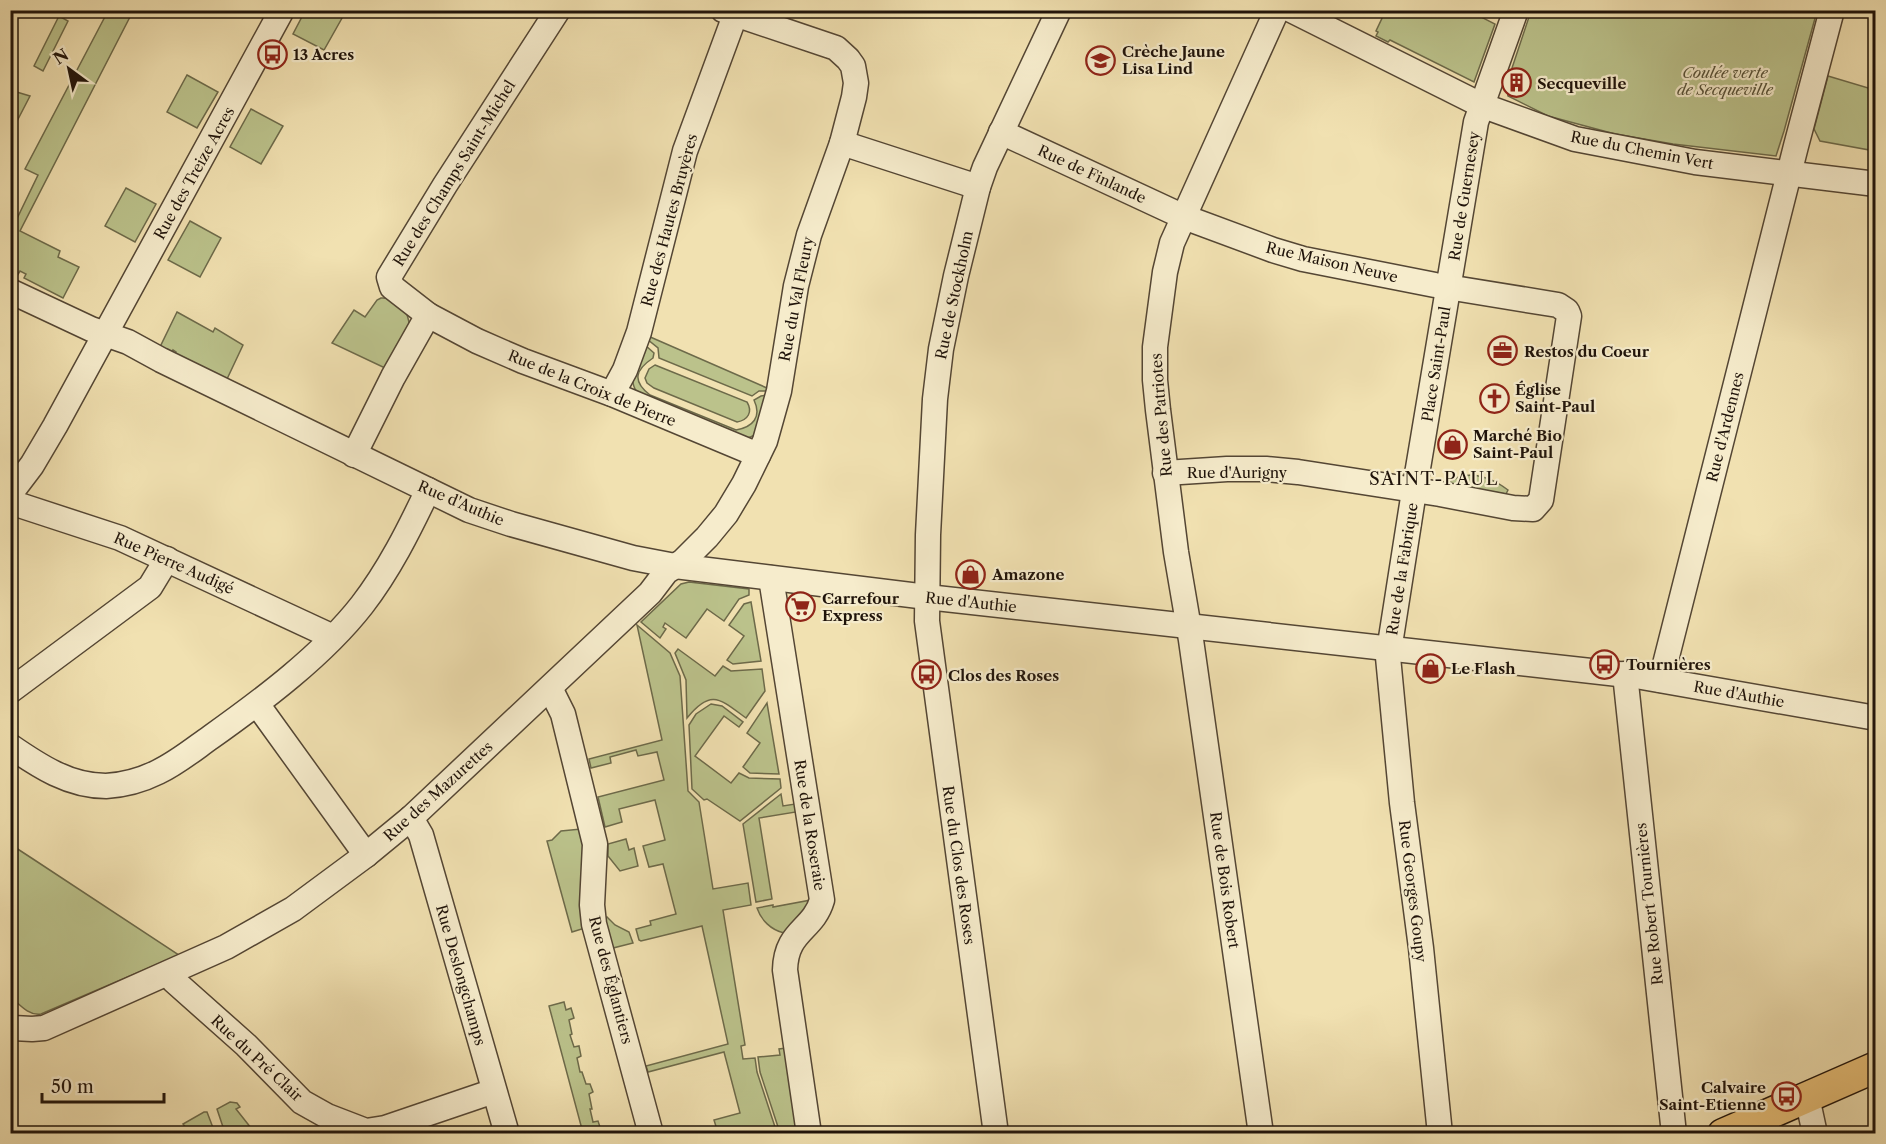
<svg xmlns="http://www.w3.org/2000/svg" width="1886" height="1144" viewBox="0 0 1886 1144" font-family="'Libre Caslon Text',serif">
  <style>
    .green { fill: #bbc28b; stroke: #6d6a4a; stroke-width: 1.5 }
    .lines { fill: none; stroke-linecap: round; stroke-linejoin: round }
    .minor-casing { stroke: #544634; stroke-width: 27 }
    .major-casing { stroke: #1f130a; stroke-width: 33 }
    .minor { stroke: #f6eccc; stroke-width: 24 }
    .major { stroke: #e8c078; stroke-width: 30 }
    .labels { text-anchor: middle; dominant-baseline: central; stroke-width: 4.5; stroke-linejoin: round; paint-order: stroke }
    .poi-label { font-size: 15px; font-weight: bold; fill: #1f130a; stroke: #f6eccc; text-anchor: start }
    .park-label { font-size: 15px; font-style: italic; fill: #565037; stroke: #f6eccc }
    .street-label { font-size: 15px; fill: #1f130a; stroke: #f6eccc }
    .quarter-label { font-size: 18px; letter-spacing: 1.5px; fill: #1f130a; stroke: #f6eccc }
  </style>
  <rect width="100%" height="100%" fill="#f1e1b1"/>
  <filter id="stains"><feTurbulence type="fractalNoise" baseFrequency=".00333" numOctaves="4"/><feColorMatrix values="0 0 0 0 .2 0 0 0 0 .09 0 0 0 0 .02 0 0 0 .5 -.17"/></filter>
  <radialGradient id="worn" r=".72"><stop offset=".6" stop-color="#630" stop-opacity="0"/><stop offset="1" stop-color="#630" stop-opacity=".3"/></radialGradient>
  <g class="green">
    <path d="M108,11H133L20,231L60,251L58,257L79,267L63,298L24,278L26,274L20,271L17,276L11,273V231L38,175L25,169Z"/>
    <path d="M305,11H346L324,50L293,34Z"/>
    <path d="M1378,11H1481L1479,16L1495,24L1474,82L1390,40L1388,42L1376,36L1378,32L1376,31L1384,14Z"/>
    <path d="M1531,11V10L1817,11L1784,131L1776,156L1673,144L1615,134L1548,116L1508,96L1506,86Z"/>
    <path d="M59,16L68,21L43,71L34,66Z"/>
    <path d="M187,75L218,92L197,128L167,112Z"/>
    <path d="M1828,76L1875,90V151L1820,141L1814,129Z"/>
    <path d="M10,90L30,96L15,125L11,123Z"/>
    <path d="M251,109L283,126L261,164L230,147Z"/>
    <path d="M126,188L156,204L135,242L105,226Z"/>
    <path d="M190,221L221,238L200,277L168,260Z"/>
    <path d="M381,298C397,297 410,312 409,327L385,368L332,343L354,310L365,317L377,300Z"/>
    <path d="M177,312L213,332L215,328L243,345L227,379L175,354L176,352L173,350L172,353L160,347Z"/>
    <path d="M648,336L767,388V391H759L752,396L659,358L658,348L647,339Z"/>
    <path d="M645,345L654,353L653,358C635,370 632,381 650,395L736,430C753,427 762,417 754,400L761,396L767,395L755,435L748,438L637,392C626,378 639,359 645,345Z"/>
    <path d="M655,365L747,402C753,412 748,420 737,422L654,388L647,383L645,378L649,369Z"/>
    <path d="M1472,475C1487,477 1496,481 1508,490L1506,494L1450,485V481L1461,476Z"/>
    <path d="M689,582L749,589V595L739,599L724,621L707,609L686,638L665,623L663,627L666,629L660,638L641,622L681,584Z"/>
    <path d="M751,602L761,661L733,664L727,660L744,636L729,625L744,604Z"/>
    <path d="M637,625L670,653L680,676L688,791L699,802L713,889L748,883L751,905L723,910L745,1045L741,1046L743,1059L755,1058L757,1072L777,1133H718L714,1120L740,1113L724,1052L648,1072L646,1066L728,1044L702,926L641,941L639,940L636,929L651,925L650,921L676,914L663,864L649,867L643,846L665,840L655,800L619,809L622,822L605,827L598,797L664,780L657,752L638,756L636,750L610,757L611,763L591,768L589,759L662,740Z"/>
    <path d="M678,649L715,676L723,666L731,671L762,669L765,691L746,718C720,699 711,688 687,718L686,680L675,653Z"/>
    <path d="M767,703L779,774L750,773L743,767L760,743L747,733Z"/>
    <path d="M711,704L722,706L743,722L739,727L724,716L695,756L731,783L739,773L749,778L780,779L781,788L740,821L707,799L704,800L692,789L689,725L696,714Z"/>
    <path d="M781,794L783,806L795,804L796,812L759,818L772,899L756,902L743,824Z"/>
    <path d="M581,829L585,843V928L572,932L547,841L552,840L561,831Z"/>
    <path d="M626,839L629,850L634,848L638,866L620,871L608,856V844Z"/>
    <path d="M10,844L33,859L179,955L41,1014C29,1016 20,1005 11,997Z"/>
    <path d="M811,900V904L787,932L784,933C771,930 761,920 757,908L773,905V907Z"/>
    <path d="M607,917L615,925L629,932L633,943L613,948L605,918Z"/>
    <path d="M564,1002L566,1010L571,1008L574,1018L569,1020L572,1034L570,1035L574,1047L579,1046L581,1056L577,1058L580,1072H582L586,1084H590L593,1092L589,1094L592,1109H590L593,1122L598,1121L601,1130L596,1132L597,1133H583L549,1006Z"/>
    <path d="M786,1048L799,1133H780L760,1072L758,1057L780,1055L779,1049Z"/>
    <path d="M230,1102L237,1103L240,1107L236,1109L255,1133H225L217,1109Z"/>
    <path d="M204,1112H207L215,1133H190L183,1124Z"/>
  </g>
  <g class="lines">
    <defs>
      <g id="minor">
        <path d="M1291,10L1481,105L1575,139L1695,162L1876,184"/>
        <path d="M1001,132L1184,217L1273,250L1303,259L1435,285L1558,305L1567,311L1569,316L1541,500L1533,509L1513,508L1440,494L1298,472L1266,469H1227L1165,473"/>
        <path d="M842,143L978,187"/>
        <path d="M10,291L91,329L128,342L161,360L469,510L511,524L633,558L675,566L927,597L1636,676L1876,718"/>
        <path d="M428,315L477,341L523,361L612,394L758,455"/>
        <path d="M612,394L625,370L639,332L685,151L737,10"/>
        <path d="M354,455L393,377L428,315L392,287L389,277L445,185L558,10"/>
        <path d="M10,494L32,465L55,426L282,10"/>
        <path d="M10,502L120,538L333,637"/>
        <path d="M771,578L822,900C813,931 786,930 785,970L809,1134"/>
        <path d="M1625,674L1674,1134"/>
        <path d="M1661,680L1796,146L1832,10"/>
        <path d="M550,688L563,714L595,844L592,905L594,924L651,1134"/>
        <path d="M10,691L150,587L167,559"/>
        <path d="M257,704L366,855"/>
        <path d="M10,746C39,766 69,786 106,786C124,785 142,780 158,772C177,763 194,749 211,737C263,700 323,655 362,605C389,570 409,530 428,490"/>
        <path d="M411,818L421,835L507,1134"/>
        <path d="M169,973L174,981L246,1045L302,1102L327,1116L366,1131L385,1128L494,1091"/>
        <path d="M13,1028L32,1029L44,1028L226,947L293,909L366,855L411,818L650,593L666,572L683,561L707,537L726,514L744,484L765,441L779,391L796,286L809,235L842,143L854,97L856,83L853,66L848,59L836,48L723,10"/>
        <path d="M1807,1097L1815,1134"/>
        <path d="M996,1134L927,621L928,535L935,399L941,349L956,276L978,187L985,167L1059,10"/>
        <path d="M1261,1134L1191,640L1176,552L1158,410L1155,380V347L1165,272L1172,243L1277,10"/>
        <path d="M1440,1134L1421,948L1402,803L1388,657L1412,504L1476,122L1516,10"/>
      </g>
      <path id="major" d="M1723,1134L1876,1067"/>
    </defs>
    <use href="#minor" class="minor-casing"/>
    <use href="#major" class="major-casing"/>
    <use href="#minor" class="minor"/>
    <use href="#major" class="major"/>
  </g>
  <defs>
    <symbol id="bus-ring" viewBox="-11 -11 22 22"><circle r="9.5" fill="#f6eccc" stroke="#8f2418" stroke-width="1.5"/><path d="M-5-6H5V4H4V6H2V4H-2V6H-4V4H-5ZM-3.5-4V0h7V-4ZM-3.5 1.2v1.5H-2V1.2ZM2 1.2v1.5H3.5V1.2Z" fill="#8f2418"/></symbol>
    <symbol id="school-ring" viewBox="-11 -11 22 22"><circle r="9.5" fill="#f6eccc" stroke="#8f2418" stroke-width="1.5"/><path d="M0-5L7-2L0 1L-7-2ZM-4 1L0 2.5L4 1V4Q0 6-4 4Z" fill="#8f2418"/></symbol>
    <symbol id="building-ring" viewBox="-11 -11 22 22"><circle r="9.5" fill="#f6eccc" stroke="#8f2418" stroke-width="1.5"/><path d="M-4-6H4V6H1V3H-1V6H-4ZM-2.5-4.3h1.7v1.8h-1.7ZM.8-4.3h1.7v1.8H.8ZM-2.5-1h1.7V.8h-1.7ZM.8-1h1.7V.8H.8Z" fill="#8f2418"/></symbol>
    <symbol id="office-ring" viewBox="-11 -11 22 22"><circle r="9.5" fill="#f6eccc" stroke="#8f2418" stroke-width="1.5"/><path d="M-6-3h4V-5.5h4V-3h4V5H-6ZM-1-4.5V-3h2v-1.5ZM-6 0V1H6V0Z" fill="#8f2418"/></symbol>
    <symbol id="church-ring" viewBox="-11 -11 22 22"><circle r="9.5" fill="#f6eccc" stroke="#8f2418" stroke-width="1.5"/><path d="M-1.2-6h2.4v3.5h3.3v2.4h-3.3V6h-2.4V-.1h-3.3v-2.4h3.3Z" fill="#8f2418"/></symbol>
    <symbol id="shop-ring" viewBox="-11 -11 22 22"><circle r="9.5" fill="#f6eccc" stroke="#8f2418" stroke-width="1.5"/><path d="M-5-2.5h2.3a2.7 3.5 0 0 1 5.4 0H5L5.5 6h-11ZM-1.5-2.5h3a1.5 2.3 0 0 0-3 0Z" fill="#8f2418"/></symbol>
    <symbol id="supermarket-ring" viewBox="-11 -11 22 22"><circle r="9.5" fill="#f6eccc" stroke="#8f2418" stroke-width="1.5"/><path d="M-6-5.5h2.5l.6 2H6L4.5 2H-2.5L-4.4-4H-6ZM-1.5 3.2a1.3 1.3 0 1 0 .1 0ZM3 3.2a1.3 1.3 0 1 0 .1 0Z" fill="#8f2418"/></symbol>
  </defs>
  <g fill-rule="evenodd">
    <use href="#bus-ring" x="256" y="38" width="33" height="33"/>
    <use href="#school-ring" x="1084" y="44" width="33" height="33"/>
    <use href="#building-ring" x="1500" y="66" width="33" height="33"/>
    <use href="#office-ring" x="1486" y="334" width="33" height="33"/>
    <use href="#church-ring" x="1478" y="382" width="33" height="33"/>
    <use href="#shop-ring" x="1436" y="428" width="33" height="33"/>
    <use href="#shop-ring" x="954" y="558" width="33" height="33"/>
    <use href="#supermarket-ring" x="784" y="590" width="33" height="33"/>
    <use href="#bus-ring" x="1588" y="648" width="33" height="33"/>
    <use href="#shop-ring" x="1414" y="652" width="33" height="33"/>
    <use href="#bus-ring" x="910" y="658" width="33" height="33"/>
    <use href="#bus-ring" x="1770" y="1080" width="33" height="33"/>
  </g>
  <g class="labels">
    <g class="poi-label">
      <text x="1122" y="51">Crèche Jaune<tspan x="1122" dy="17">Lisa Lind</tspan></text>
      <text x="293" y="54">13 Acres</text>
      <text x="1537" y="83">Secqueville</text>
      <text x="1524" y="351">Restos du Coeur</text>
      <text x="1515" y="389">Église<tspan x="1515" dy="17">Saint-Paul</tspan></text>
      <text x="1473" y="435">Marché Bio<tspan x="1473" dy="17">Saint-Paul</tspan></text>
      <text x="992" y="574">Amazone</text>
      <text x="822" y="598">Carrefour<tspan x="822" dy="17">Express</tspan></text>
      <text x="1626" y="664">Tournières</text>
      <text x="1451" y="668">Le Flash</text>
      <text x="948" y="675">Clos des Roses</text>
      <text x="1766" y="1087" text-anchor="end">Calvaire<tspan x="1766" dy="17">Saint-Etienne</tspan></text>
    </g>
    <g class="park-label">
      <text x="1725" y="72">Coulée verte<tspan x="1725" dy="17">de Secqueville</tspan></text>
    </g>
    <g class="street-label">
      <text transform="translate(1642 150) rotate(11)">Rue du Chemin Vert</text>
      <text transform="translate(194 173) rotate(-61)">Rue des Treize Acres</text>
      <text transform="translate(454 173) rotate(-58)">Rue des Champs Saint-Michel</text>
      <text transform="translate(1092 174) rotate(25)">Rue de Finlande</text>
      <text transform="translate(1464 196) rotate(-81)">Rue de Guernesey</text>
      <text transform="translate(669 220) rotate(-75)">Rue des Hautes Bruyères</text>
      <text transform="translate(1332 262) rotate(13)">Rue Maison Neuve</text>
      <text transform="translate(954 295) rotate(-78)">Rue de Stockholm</text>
      <text transform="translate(796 299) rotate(-79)">Rue du Val Fleury</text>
      <text transform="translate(1436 364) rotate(-81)">Place Saint-Paul</text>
      <text transform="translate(592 388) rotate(22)">Rue de la Croix de Pierre</text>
      <text transform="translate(1161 415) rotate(-95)">Rue des Patriotes</text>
      <text transform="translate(1725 427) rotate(-76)">Rue d'Ardennes</text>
      <text x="1237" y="472">Rue d'Aurigny</text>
      <text transform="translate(461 503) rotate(23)">Rue d'Authie</text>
      <text transform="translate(174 563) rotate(24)">Rue Pierre Audigé</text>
      <text transform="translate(1402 569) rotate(-81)">Rue de la Fabrique</text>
      <text transform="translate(971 602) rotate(6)">Rue d'Authie</text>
      <text transform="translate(1739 694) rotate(10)">Rue d'Authie</text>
      <text transform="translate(438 791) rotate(-42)">Rue des Mazurettes</text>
      <text transform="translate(810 825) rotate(81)">Rue de la Roseraie</text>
      <text transform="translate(959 865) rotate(82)">Rue du Clos des Roses</text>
      <text transform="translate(1225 880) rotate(82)">Rue de Bois Robert</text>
      <text transform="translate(1413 891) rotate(83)">Rue Georges Goupy</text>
      <text transform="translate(1649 904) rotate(-96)">Rue Robert Tournières</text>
      <text transform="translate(461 975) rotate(74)">Rue Deslongchamps</text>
      <text transform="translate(611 980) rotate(75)">Rue des Églantiers</text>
      <text transform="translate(257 1058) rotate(43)">Rue du Pré Clair</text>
    </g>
    <g class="quarter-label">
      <text x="1434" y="479">SAINT-PAUL</text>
    </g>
  </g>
  <rect width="1886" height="1144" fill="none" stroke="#f1e1b1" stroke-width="36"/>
  <rect x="12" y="12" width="1862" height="1120" fill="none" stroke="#1f130a" stroke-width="3"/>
  <rect x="18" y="18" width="1850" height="1108" fill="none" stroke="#1f130a" stroke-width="1.5"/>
  <g transform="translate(69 69) rotate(327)" stroke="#f6eccc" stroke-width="4.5" paint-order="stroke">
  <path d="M0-4.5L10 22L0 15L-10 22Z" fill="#1f130a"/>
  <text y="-9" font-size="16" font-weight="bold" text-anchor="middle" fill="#1f130a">N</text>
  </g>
  <path d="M42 1093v9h122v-9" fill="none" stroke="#1f130a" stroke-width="3"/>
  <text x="51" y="1093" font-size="18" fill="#1f130a" stroke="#f6eccc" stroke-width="4.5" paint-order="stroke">50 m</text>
  <rect width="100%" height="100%" filter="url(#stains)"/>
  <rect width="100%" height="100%" fill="url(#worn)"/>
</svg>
